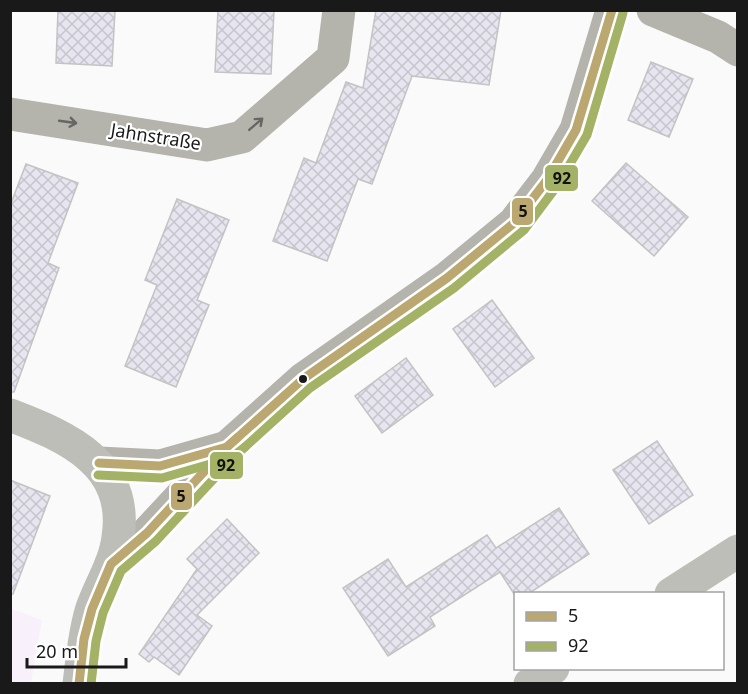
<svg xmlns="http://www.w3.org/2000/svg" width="748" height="694" viewBox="0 0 748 694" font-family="'Noto Sans',sans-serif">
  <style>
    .education { fill: #f8f1fc }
    .building { fill: url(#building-cross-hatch); stroke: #c3c3c3; stroke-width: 1.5 }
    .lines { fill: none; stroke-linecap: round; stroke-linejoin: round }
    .minor { stroke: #b4b4ad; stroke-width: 33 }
    .secondary { stroke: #bebeb8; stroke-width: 33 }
    .bus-1-casing { stroke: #fff; stroke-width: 14 }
    .bus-2-casing { stroke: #fff; stroke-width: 14 }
    .bus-1 { stroke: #baa870; stroke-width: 9 }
    .bus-2 { stroke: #a3b265; stroke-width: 9 }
    .oneway { stroke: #666663 }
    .bus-dot { fill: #191919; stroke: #fff; stroke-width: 2 }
    .labels { text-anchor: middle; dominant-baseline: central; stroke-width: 4.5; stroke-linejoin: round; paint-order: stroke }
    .street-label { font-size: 18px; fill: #191919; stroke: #fff }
    .line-badge { stroke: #fff; stroke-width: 2 }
    .pale-badge-label { font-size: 16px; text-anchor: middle; font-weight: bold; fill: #111 }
  </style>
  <defs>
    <pattern id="building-cross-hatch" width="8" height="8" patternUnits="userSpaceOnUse" patternTransform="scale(1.5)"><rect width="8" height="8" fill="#e7e5ef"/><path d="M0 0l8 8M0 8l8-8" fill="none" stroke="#c6c4cc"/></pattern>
  </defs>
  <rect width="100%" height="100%" fill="#fafafa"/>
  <path class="education" d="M10,608L42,620L31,683H11Z"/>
  <g class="building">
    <path d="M58,10H115L112,66L56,63Z"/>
    <path d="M218,10H274L271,74L215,72Z"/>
    <path d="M376,10H501L489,85L412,76L372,184L358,179L327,261L273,241L304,158L316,163L346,82L363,88Z"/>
    <path d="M651,62L693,79L669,137L628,120Z"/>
    <path d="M626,163L688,217L654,256L592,201Z"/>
    <path d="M26,164L78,183L48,263L59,268L14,392H10V206Z"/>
    <path d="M177,199L229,220L197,300L209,305L176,387L125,366L157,285L145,280Z"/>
    <path d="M492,300L534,358L495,387L453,329Z"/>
    <path d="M406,358L433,395L382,433L355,396Z"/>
    <path d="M657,441L693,495L649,524L613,470Z"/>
    <path d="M10,480L50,496L13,594H10Z"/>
    <path d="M559,508L589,554L528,594H516V597L500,572L430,617L435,626L388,656L343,588L388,559L406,587L487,535L496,548Z"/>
    <path d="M227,519L259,553L197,615L212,626L179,675L154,657L149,662L139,654L197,569L187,559Z"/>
  </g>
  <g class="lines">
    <g class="minor">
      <path d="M653,10L718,37L738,50"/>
      <path d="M10,114L207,145L242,137L333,58L339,10"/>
      <path d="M99,463L160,466L227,447"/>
      <path d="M111,564L147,533L227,447L303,379L447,278L514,223L547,180L576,130L612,10"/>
    </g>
    <g class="secondary">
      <path d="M10,415C68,437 129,464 118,537C115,564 99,586 91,611C84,635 82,659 79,684"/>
      <path d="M671,594L738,551"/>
      <path d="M530,684L553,668"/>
    </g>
    <defs>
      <g id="bus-1">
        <path d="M99,463L160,466L227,447L237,438"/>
        <path d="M79,684L84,639L92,609L111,564L147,533L227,447L303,379L447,278L514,223L547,180L576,130L612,10"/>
      </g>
      <g id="bus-2">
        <path d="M98,475L162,478L231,458L245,447"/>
        <path d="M91,684L96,641L103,613L121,571L156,541L235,456L310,388L454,288L524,230L557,186L587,135L623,13"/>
      </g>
    </defs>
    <use href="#bus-1" class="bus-1-casing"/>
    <use href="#bus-2" class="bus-2-casing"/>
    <use href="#bus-1" class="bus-1"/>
    <use href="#bus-2" class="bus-2"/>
  </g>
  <defs><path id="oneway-shaft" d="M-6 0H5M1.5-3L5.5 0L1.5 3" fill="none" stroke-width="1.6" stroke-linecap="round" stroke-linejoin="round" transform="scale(1.5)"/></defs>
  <g class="oneway">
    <use href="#oneway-shaft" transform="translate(68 122) rotate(8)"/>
    <use href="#oneway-shaft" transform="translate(256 124) rotate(-41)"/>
  </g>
  <circle class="bus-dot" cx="303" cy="379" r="5"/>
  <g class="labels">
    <g class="street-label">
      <text transform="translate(156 136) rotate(9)">Jahnstraße</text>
    </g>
  </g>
  <g class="line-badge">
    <rect x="544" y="164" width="35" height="28" rx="6" fill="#a3b265"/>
    <rect x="511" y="197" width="23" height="29" rx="6" fill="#baa870"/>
    <rect x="209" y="451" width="35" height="29" rx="6" fill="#a3b265"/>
    <rect x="170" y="482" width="23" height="29" rx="6" fill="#baa870"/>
  </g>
  <g class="pale-badge-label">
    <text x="562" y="184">92</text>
    <text x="523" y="217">5</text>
    <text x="226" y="471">92</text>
    <text x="181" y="502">5</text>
  </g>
  <rect width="748" height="694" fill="none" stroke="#191919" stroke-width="24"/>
  <rect x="514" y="592" width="210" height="78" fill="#ffffff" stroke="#a3a3a3" stroke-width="1.5"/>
  <rect x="526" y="612" width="30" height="9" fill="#baa870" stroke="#a3a3a3" stroke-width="1.5"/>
  <text x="568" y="622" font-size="18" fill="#191919">5</text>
  <rect x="526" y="642" width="30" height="9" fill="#a3b265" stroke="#a3a3a3" stroke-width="1.5"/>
  <text x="568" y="652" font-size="18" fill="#191919">92</text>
  <path d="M27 658v9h99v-9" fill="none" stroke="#191919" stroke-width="3"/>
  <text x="36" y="658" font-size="18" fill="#191919" stroke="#ffffff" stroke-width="4.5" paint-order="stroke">20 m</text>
</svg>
